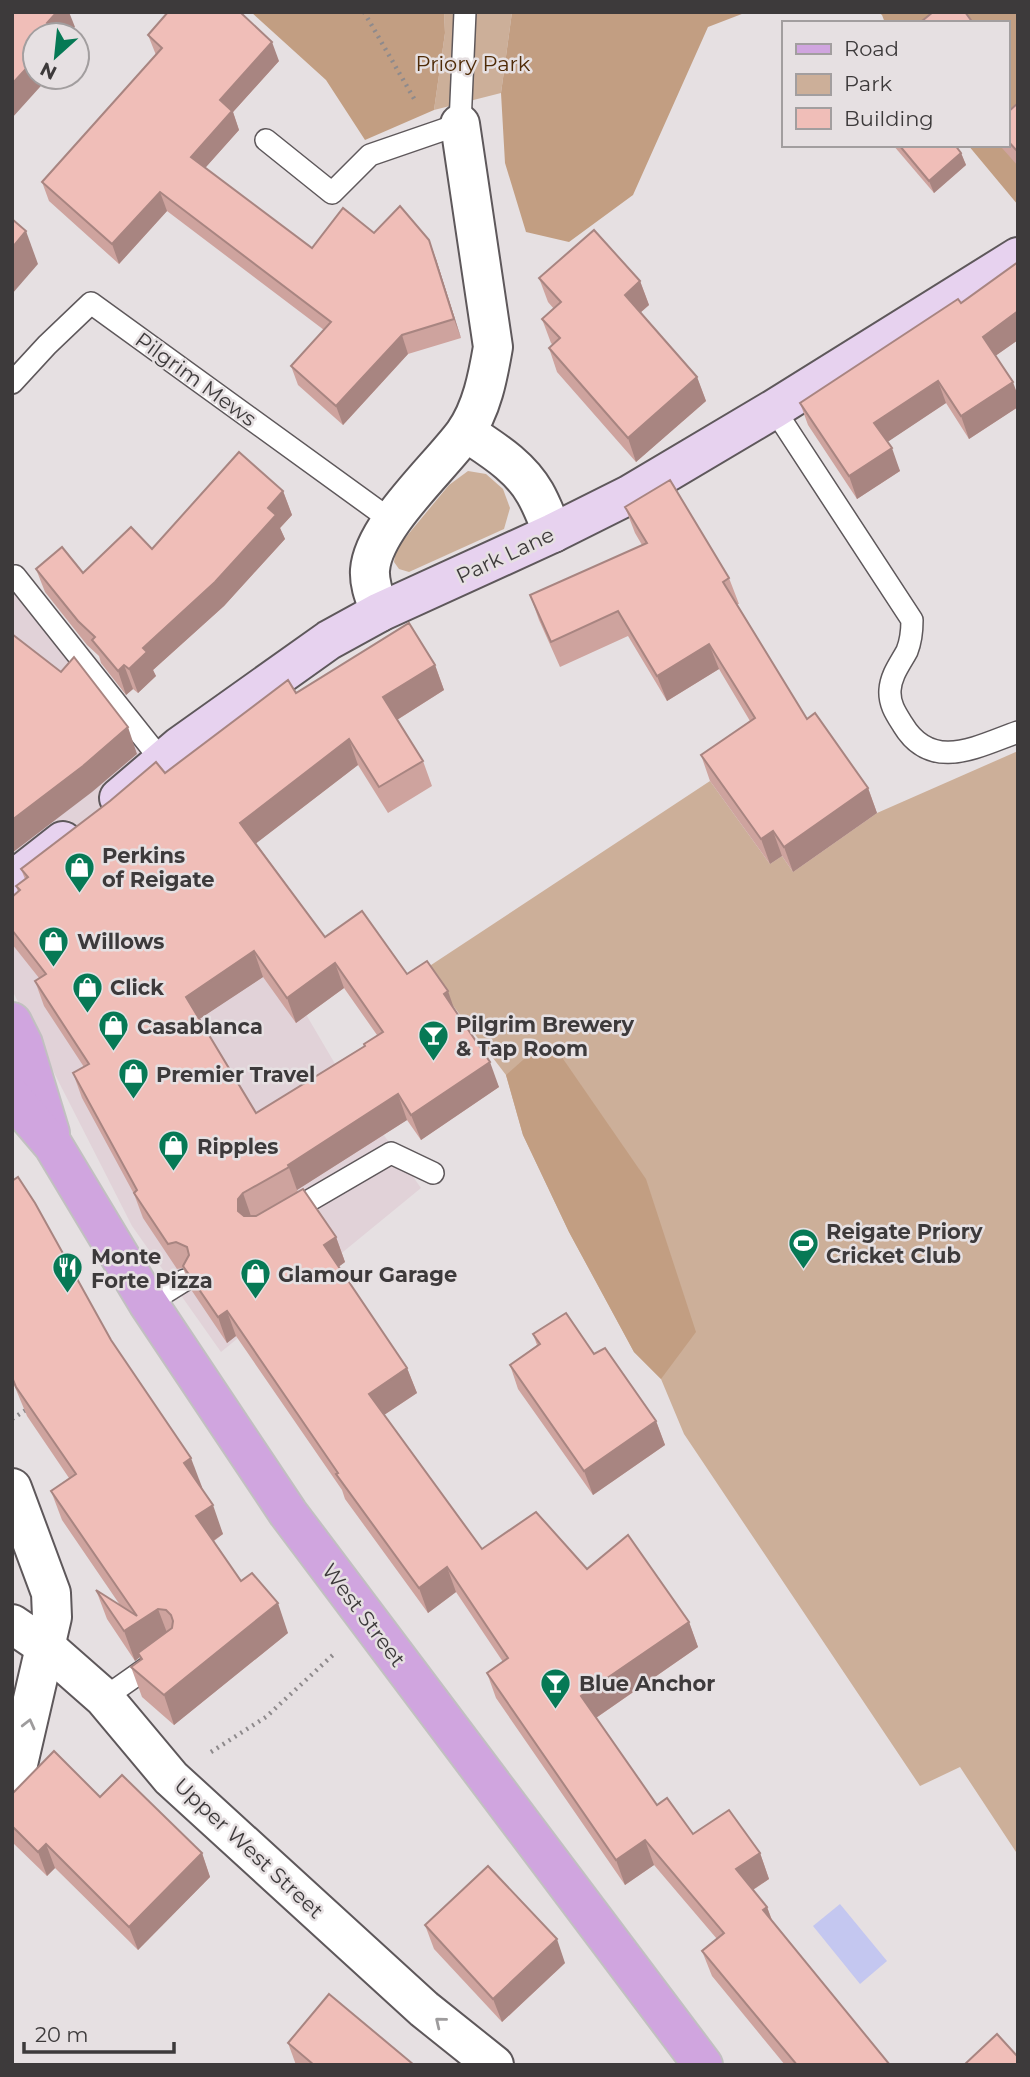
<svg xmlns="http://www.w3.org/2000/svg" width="1030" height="2077" viewBox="0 0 1030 2077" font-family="Montserrat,sans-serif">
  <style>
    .built { fill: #e1d2d8 }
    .green { fill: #ccaf99 }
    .forest { fill: #c29e82 }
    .water { fill: #c4c7f0 }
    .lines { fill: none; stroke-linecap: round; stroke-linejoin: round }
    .lane-casing { stroke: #5e585b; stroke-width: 24 }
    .street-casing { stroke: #5e585b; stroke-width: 42 }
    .secondary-casing { stroke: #5e585b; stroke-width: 42 }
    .primary-casing { stroke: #c1c0c0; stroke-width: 42 }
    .path { stroke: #8e8a8c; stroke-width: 4.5; stroke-dasharray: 2 5; stroke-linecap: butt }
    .lane { stroke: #fff; stroke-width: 21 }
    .street { stroke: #fff; stroke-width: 38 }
    .secondary { stroke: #e7d2ef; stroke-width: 38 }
    .primary { stroke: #d0a5df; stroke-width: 38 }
    .wall { fill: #cea39e; fill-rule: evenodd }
    .shaded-wall { fill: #a88581 }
    .building { fill: #f0beb8; stroke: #a88581; stroke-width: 2; fill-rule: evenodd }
    .oneway { stroke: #9e9c9d }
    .labels { text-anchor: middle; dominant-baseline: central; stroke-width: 5; stroke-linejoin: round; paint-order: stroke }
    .park-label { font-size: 21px; fill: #4f2b07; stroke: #e6e0e2 }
    .street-label { font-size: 21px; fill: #3d3a3b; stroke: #e6e0e2 }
    .poi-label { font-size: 21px; font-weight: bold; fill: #3d3a3b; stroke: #e6e0e2; text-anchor: start }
  </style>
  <rect width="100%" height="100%" fill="#e6e0e2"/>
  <path class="built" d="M12,565L94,668L155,757L341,1074L421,1188L221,1352L132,1226L12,990Z"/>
  <g class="green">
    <path d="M444,12H512L501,93L434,110L445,33Z"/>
    <path d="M468,471L486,474L503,489L510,508L504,529L409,572L399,569L394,562L396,549L449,485Z"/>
    <path d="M1018,751V1855L960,1767L920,1786L684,1434L661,1379L634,1352L569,1232L523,1135L506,1075L425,969L710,781L770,864L782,856L793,872L877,813Z"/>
  </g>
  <g class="forest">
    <path d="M251,12H444L445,33L434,110L365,140L326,80Z"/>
    <path d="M512,12H747L708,27L633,195L569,242L526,232L505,163L501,93Z"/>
    <path d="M878,12H1018V205L968,145H1007V23H885L882,15Z"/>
    <path d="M532,1052L559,1053L646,1179L696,1332L661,1379L634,1352L569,1232L523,1135L506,1075Z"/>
  </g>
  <path class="water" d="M840,1904L887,1961L860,1984L813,1926Z"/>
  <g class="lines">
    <defs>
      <g id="lane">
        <path d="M266,140L332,193L370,155L460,124L465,12"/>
        <path d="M12,383L47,345L91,303L392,521"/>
        <path d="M774,409L912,620C912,631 911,641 907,651C900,664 891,675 890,690C889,704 896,714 903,725C932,773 978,746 1018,732"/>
        <path d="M15,576L162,761"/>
        <path d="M288,1213L391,1153L433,1173"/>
        <path d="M148,1303L185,1280"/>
        <path d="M104,1698L158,1660"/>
      </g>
      <g id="street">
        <path d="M466,432C491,449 519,465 535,493C542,505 547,519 553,533"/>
        <path d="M380,612C375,598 369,585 370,570C373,527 438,469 464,434C482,409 488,376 493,347L460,124"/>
        <path d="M12,1488L51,1593L52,1617L12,1790"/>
        <path d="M12,1624L46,1647L104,1698L171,1778L424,2009L494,2065"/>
      </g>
      <g id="secondary">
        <path d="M119,798L180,746L329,640L380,612L553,533L629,495L774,409L1018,257"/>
        <path d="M12,881L63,841"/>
      </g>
      <g id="primary">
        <path d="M12,1022L23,1044L50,1133"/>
        <path d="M12,1097L53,1145L148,1303L288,1513L703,2065"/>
      </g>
    </defs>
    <use href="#lane" class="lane-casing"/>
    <use href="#street" class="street-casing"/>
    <use href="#secondary" class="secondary-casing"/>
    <use href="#primary" class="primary-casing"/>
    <g class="path">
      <path d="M364,12L416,102"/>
      <path d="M12,1419L29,1408"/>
      <path d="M211,1752L266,1717L335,1653"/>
    </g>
    <use href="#lane" class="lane"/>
    <use href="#street" class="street"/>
    <use href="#secondary" class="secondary"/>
    <use href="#primary" class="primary"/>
  </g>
  <g class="wall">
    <path d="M148,35L279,61L233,112L239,130L205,168L312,248L374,233L436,259L461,338L408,354L343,425L298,385L291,366L324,330L167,211L119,264L49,201L42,182L156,55Z"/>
    <path d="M1018,103V166L1002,148L1001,145H1007V113Z"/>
    <path d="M893,145H955L961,153L966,165L934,193Z"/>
    <path d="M1018,262V340L995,356L1018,396V407L969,439L946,403L887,442L900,471L857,499L808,425L800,403L961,303Z"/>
    <path d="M539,278L640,281L649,305L640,313L697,377L706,401L636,462L557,372L549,348L553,345L551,343L542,319L554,309L548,302Z"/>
    <path d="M283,491L292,515L280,528L285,539L224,606L153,670L156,676L138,693L133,689L126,695L101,663L99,656L87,645L45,592L36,569L83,573L152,549Z"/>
    <path d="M625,507L729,578L739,604H737L807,719L868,788L877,813L793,872L782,856L770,864L710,781L701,755L750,721L719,669L667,701L628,636L560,667L539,620L530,595L642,545L635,533Z"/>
    <path d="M435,665L444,690L397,720L423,761L432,786L388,813L358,765L256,843L325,937L407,974L454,1009L499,1087L421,1140L407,1120L297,1190L336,1237L345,1262L338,1267L407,1368L417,1393L384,1415L482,1549L587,1569L689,1622L698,1647L596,1718L657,1805L693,1834L760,1853L769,1879L753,1890L767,1907L772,1920L890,2065H785L712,1976L702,1951L717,1939L654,1865L625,1885L496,1698L487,1673L503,1662L456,1592L428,1613L345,1499L342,1490L236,1336L227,1343L192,1291L183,1268L177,1269L143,1218L134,1194L82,1098L73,1073L84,1067L44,1006L35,981L39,978L12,944V897L18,892L16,886L25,879L21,869L165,773L296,693ZM263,977L296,1023L344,988L377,1035L364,1046L256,1113L199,1019Z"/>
    <path d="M12,1181L202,1487L223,1534L214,1541L241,1581L288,1633L174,1725L142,1697L131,1667L141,1660L140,1657L135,1661L107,1619L96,1590L120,1605L62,1520L51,1491L69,1478L27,1416L12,1380Z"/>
    <path d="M533,1334L656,1421L665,1445L593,1495L518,1389L510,1365L537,1345Z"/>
    <path d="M12,1794L100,1797L202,1853L210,1877L138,1950L55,1868L47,1876L12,1842Z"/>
    <path d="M425,1925L565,1963L502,2022L434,1949Z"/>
    <path d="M288,2043L414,2065H296Z"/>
  </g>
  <g class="shaded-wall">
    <path d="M57,12H69L75,27L67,35H51L47,23Z"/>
    <path d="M272,42L279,61L233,112L239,130L198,176L191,157L220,100Z"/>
    <path d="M35,59V77H49L12,118V84Z"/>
    <path d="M961,153L966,165L934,193L929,181Z"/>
    <path d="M160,192L167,211L119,264L112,244Z"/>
    <path d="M26,231L38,264L12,294V248Z"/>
    <path d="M429,240L436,259L461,338L454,319Z"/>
    <path d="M640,281L649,305L633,319L625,295Z"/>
    <path d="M1018,311V340L991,359L983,337Z"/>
    <path d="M402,335L408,354L343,425L336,406Z"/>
    <path d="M697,377L706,401L636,462L628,438Z"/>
    <path d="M938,381L946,403L883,445L874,423Z"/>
    <path d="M1013,382L1018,396V407L969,439L961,416Z"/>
    <path d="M892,448L900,471L857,499L849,476Z"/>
    <path d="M283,491L292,515L280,528L285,539L224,606L153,670L156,676L138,693L129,669L143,648Z"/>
    <path d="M709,644L719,669L667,701L657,676Z"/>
    <path d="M124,665L133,689L126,695L118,671Z"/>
    <path d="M435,665L444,690L392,723L383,697Z"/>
    <path d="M128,727L137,754L92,792L12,853V820Z"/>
    <path d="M349,739L358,765L250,848L240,823Z"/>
    <path d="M868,788L877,813L793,872L784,847Z"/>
    <path d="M773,831L782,856L770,864L761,839Z"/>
    <path d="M254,951L263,977L195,1022L186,997Z"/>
    <path d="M335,963L344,988L296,1023L287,998Z"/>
    <path d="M448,991L457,1017L444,994Z"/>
    <path d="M490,1062L499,1087L421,1140L411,1115Z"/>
    <path d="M398,1094L407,1120L297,1190L288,1165Z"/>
    <path d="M243,1193L252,1219L247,1236L238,1211V1199Z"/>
    <path d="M336,1237L345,1262L333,1271L324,1245Z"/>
    <path d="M227,1311L236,1336L227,1343L218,1317Z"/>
    <path d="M407,1368L417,1393L378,1419L369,1394Z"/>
    <path d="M656,1421L665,1445L593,1495L584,1471Z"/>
    <path d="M191,1458L202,1487L195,1492L184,1463Z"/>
    <path d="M213,1505L223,1534L207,1545L196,1516Z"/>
    <path d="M447,1567L456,1592L428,1613L419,1588Z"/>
    <path d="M278,1603L288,1633L174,1725L164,1695Z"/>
    <path d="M158,1609L169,1638L138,1653L140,1657L135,1661L124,1631Z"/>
    <path d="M689,1622L698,1647L590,1722L581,1696Z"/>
    <path d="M645,1840L654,1865L625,1885L616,1860Z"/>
    <path d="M46,1844L55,1868L47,1876L38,1852Z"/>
    <path d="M202,1853L210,1877L138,1950L129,1927Z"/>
    <path d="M760,1853L769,1879L745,1895L736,1869Z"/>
    <path d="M767,1907L776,1932L763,1910Z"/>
    <path d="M557,1939L565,1963L502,2022L493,1999Z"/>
  </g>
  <g class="building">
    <path d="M12,12H57L47,23L58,34L57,35H35V59L12,84Z"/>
    <path d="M168,12H240L272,42L220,100L232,111L191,157L312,248L343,208L374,233L400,206L429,240L454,319L402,335L336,406L291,366L331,322L160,192L112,244L42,182L162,48L148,35Z"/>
    <path d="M933,12H965L973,23H923L922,21Z"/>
    <path d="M1018,103V152L1007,140V113Z"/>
    <path d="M899,145H955L961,153L929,181Z"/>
    <path d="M12,219L26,231L12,248Z"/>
    <path d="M594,230L640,281L625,295L697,377L628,438L549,348L560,338L542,319L561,302L539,278Z"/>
    <path d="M1018,262V311L983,337L1013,382L961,416L938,381L874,423L892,448L849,476L800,403L958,299L961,303Z"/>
    <path d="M239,452L283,491L268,508L276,515L215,582L143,648L147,652L129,669L124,665L118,671L92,640L95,637L78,621L36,569L62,547L83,573L131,527L152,549Z"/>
    <path d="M670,480L729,578L723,582L807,719L815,713L868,788L784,847L773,831L761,839L701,755L755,718L709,644L657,676L618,611L551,642L530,595L647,543L625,507Z"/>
    <path d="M409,623L435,665L383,697L423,761L379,787L349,739L240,823L325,937L362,911L407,974L427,961L448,991L444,994L490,1062L411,1115L398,1094L288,1165L289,1167L243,1193L238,1199V1211L244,1216H256L303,1189L336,1237L324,1245L407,1368L369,1394L482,1549L536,1512L587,1569L628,1535L689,1622L581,1696L657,1805L667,1798L693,1834L729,1810L760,1853L736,1869L767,1907L763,1910L890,2065H797L702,1951L724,1933L645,1840L616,1860L487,1673L508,1658L447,1567L419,1588L336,1474L338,1473L227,1311L218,1317L183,1266L189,1255L187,1247L176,1242L168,1244L134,1193L137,1190L73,1073L89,1064L35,981L46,974L12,930V897L20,890L16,886L28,877L21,869L110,801L156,762L165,773L288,680L296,693ZM254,951L287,998L335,963L383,1032L364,1044L365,1046L256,1113L186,997Z"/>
    <path d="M12,634L61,672L74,657L128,727L83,766L12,820Z"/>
    <path d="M18,1177L35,1203L111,1340L191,1458L184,1463L213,1505L196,1516L241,1581L252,1573L278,1603L164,1695L131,1667L142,1659L138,1653L172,1628L173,1621L171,1615L166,1610L158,1609L124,1631L96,1590L137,1616L51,1491L76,1474L16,1387L12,1377V1181Z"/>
    <path d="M566,1313L594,1354L605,1348L656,1421L584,1471L510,1365L540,1344L533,1334Z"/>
    <path d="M54,1751L100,1797L122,1775L202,1853L129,1927L46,1844L38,1852L12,1826V1794Z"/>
    <path d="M488,1866L557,1939L493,1999L425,1925Z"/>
    <path d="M329,1994L414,2065H314L288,2043Z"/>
    <path d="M997,2034L1018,2057V2065H964Z"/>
  </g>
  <defs><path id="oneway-chevron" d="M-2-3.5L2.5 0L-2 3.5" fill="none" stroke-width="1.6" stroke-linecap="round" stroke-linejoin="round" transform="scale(1.75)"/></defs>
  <g class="oneway">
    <use href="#oneway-chevron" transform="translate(29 1724) rotate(-76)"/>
    <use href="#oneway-chevron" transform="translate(440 2022) rotate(-141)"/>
  </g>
  <defs>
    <symbol id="shop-pin" viewBox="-11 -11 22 30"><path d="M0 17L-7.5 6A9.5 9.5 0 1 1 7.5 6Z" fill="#067955" stroke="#e6e0e2"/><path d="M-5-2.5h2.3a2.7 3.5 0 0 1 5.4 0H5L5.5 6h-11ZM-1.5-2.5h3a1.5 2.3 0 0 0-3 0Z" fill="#fff"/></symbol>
    <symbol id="bar-pin" viewBox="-11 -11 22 30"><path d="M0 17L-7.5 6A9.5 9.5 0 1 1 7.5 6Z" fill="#067955" stroke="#e6e0e2"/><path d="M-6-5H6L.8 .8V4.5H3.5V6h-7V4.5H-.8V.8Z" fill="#fff"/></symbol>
    <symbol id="stadium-pin" viewBox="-11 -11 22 30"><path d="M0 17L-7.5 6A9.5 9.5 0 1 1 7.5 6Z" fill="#067955" stroke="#e6e0e2"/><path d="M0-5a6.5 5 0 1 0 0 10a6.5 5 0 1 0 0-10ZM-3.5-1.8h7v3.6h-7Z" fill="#fff"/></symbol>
    <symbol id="restaurant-pin" viewBox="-11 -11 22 30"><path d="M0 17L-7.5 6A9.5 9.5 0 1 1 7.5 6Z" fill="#067955" stroke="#e6e0e2"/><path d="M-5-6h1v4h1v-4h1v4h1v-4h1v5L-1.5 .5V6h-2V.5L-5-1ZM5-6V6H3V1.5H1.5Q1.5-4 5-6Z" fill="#fff"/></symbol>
  </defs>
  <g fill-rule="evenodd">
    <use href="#shop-pin" x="62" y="850" width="35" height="47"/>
    <use href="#shop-pin" x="36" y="924" width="35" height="47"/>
    <use href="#shop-pin" x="70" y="970" width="35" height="47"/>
    <use href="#shop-pin" x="96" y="1008" width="35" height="47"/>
    <use href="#bar-pin" x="416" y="1018" width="35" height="47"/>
    <use href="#shop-pin" x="116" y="1056" width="35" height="47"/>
    <use href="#shop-pin" x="156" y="1128" width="35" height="47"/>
    <use href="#stadium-pin" x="786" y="1226" width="35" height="47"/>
    <use href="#restaurant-pin" x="50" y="1250" width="35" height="47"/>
    <use href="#shop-pin" x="238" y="1256" width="35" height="47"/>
    <use href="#bar-pin" x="538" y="1666" width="35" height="47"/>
  </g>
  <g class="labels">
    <g class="park-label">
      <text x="473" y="63">Priory Park</text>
    </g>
    <g class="street-label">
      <text transform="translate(196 379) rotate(36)">Pilgrim Mews</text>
      <text transform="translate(505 555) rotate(-25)">Park Lane</text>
      <text transform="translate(364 1615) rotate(53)">West Street</text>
      <text transform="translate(249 1848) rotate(43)">Upper West Street</text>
    </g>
    <g class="poi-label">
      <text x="102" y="855">Perkins<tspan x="102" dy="24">of Reigate</tspan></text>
      <text x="77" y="941">Willows</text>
      <text x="110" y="987">Click</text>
      <text x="456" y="1024">Pilgrim Brewery<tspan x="456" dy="24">&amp; Tap Room</tspan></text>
      <text x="137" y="1026">Casablanca</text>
      <text x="156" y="1074">Premier Travel</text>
      <text x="197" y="1146">Ripples</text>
      <text x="826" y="1231">Reigate Priory<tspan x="826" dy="24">Cricket Club</tspan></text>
      <text x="91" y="1256">Monte<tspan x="91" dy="24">Forte Pizza</tspan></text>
      <text x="278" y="1274">Glamour Garage</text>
      <text x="579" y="1683">Blue Anchor</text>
    </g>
  </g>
  <rect width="1030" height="2077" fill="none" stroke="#3d3a3b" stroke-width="28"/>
  <rect x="782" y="21" width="228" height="126" fill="#e6e0e2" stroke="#a29e9f" stroke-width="2"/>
  <rect x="796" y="44" width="35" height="10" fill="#d0a5df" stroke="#a29e9f" stroke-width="2"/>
  <text x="844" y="56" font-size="21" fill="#3d3a3b">Road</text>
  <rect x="796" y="74" width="35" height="21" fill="#ccaf99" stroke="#a29e9f" stroke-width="2"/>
  <text x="844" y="91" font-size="21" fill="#3d3a3b">Park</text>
  <rect x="796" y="108" width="35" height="21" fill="#f0beb8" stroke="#a29e9f" stroke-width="2"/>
  <text x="844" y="126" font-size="21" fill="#3d3a3b">Building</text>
  <g transform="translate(56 56) rotate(207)"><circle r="33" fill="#e6e0e2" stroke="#a29e9f" stroke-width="2"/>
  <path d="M0-5L12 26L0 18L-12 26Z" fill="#067955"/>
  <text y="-10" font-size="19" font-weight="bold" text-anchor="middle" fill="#3d3a3b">N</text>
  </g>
  <path d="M24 2042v10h150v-10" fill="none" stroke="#3d3a3b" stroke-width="3.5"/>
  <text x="35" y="2042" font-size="21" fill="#3d3a3b" stroke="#e6e0e2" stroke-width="5" paint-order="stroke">20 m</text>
</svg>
